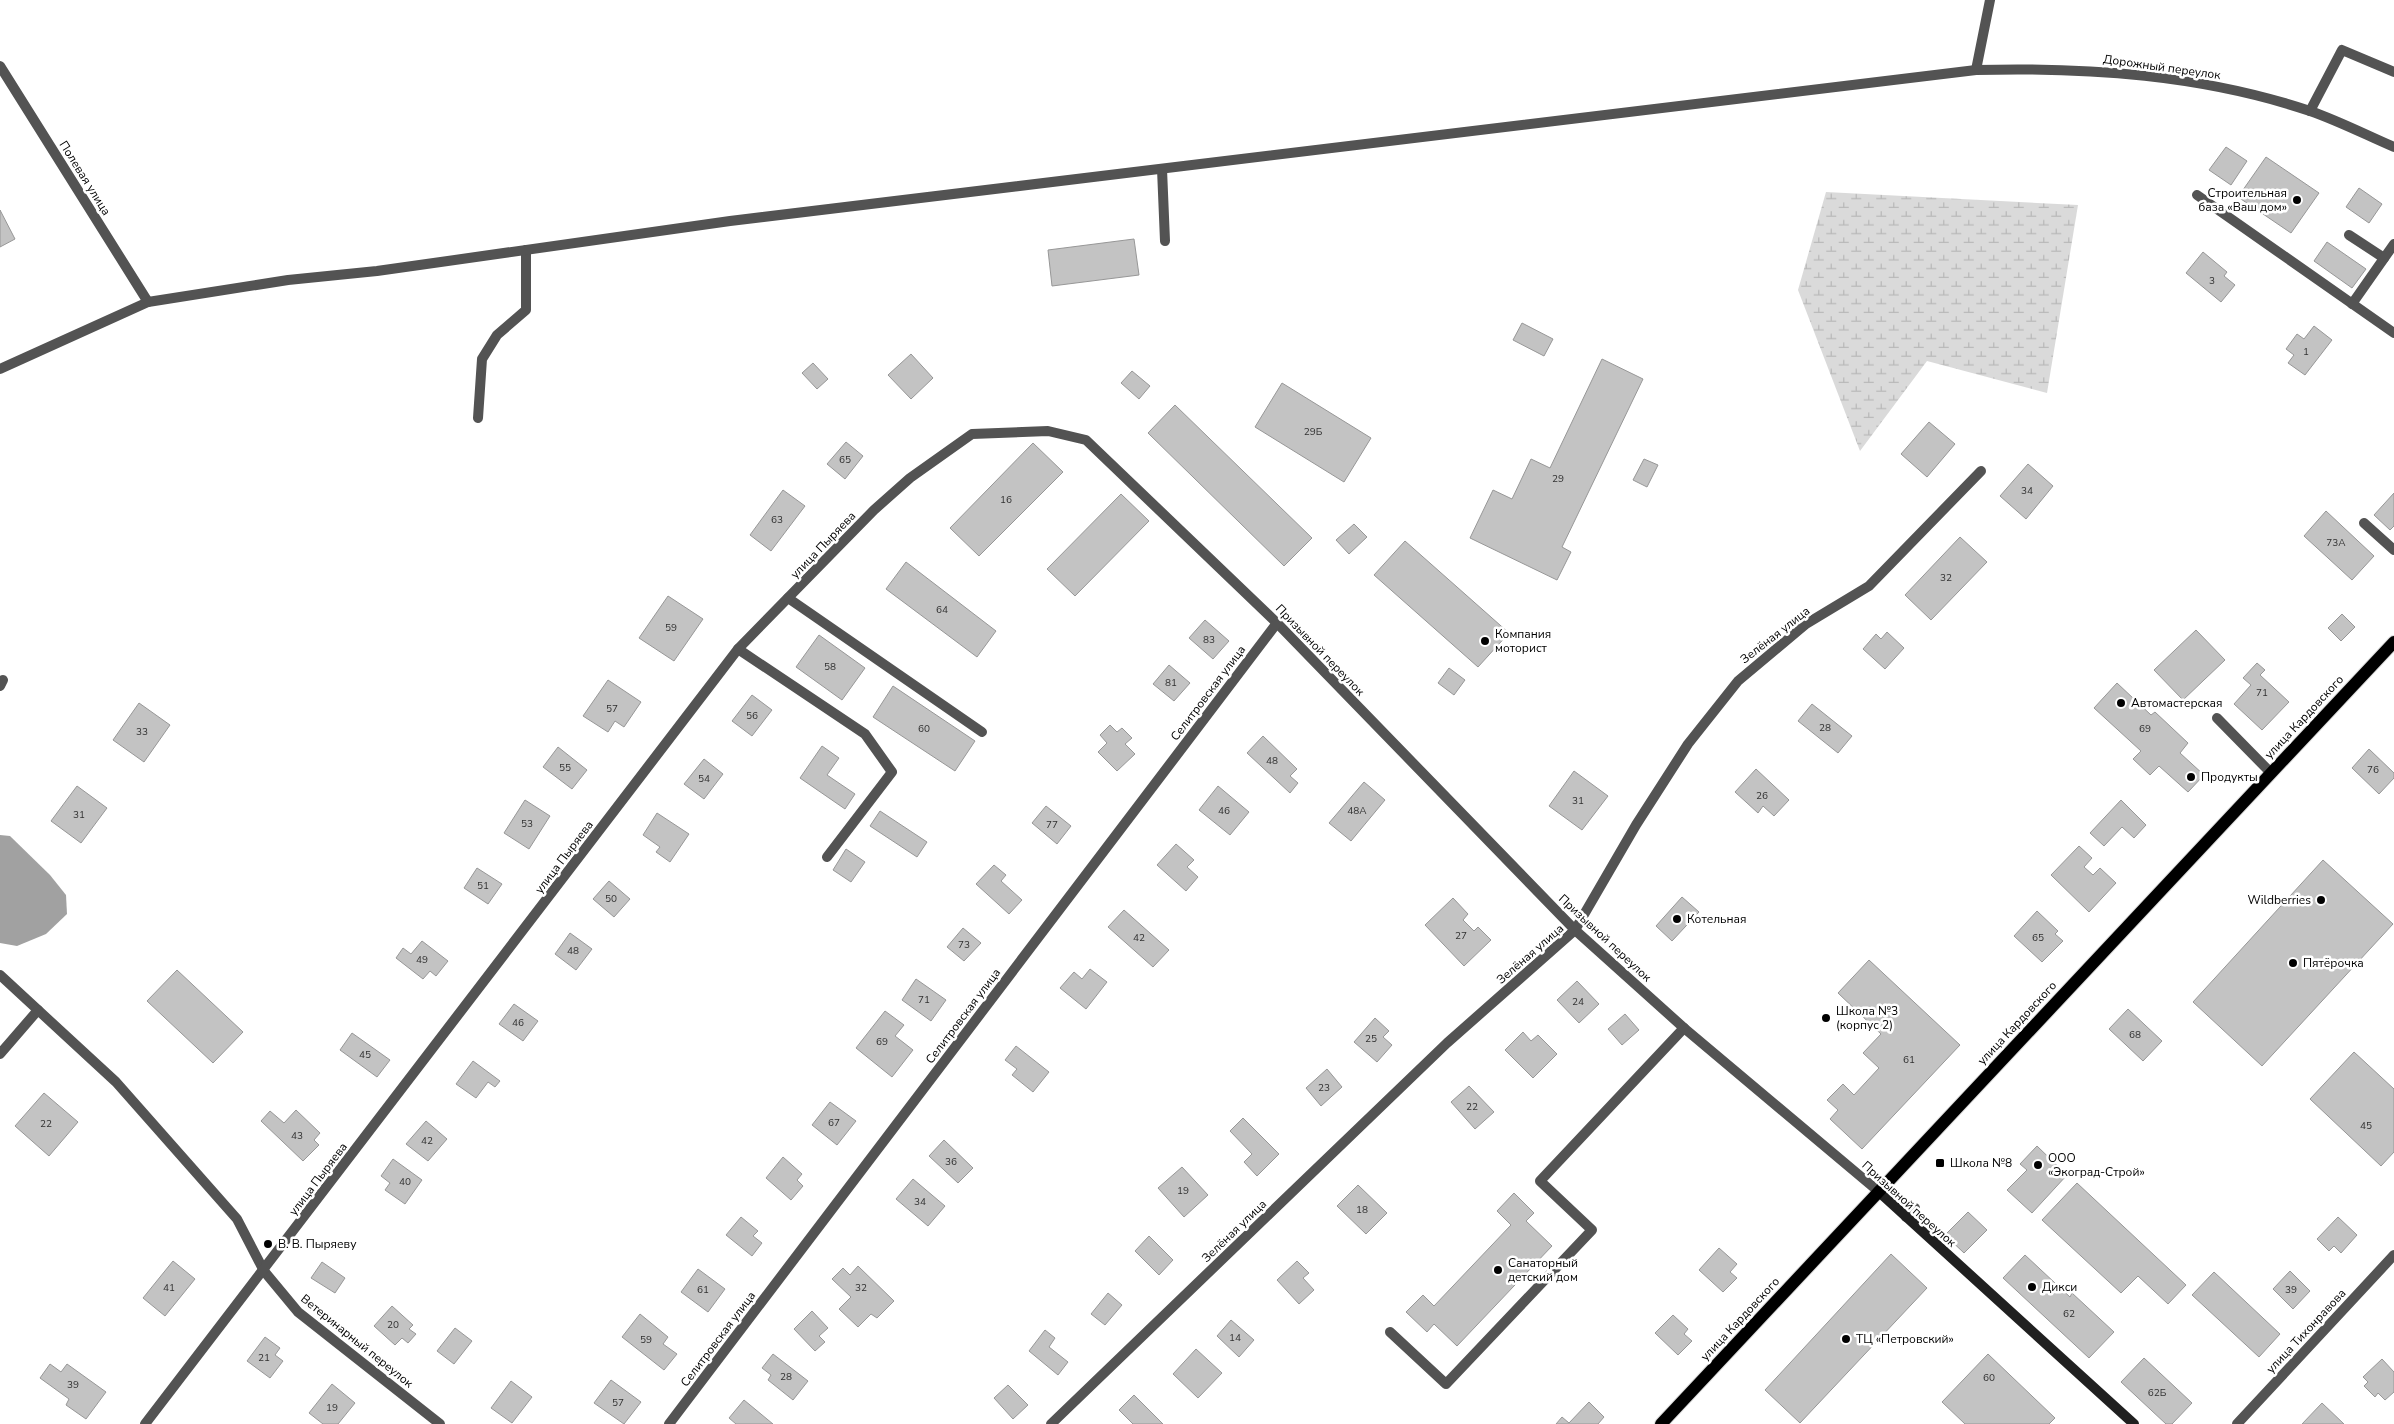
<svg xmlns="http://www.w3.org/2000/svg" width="2394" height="1424" viewBox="0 0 2394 1424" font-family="'Nunito Sans',sans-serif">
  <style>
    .wetland { fill: url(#wetland-marsh) }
    .water { fill: #a1a1a1 }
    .building { fill: #c3c3c3; stroke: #979797 }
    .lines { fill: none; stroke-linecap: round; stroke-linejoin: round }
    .primary-casing { stroke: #dbdbdb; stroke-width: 14 }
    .lane { stroke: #535353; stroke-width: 10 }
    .street { stroke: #535353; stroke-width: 10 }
    .secondary { stroke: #202020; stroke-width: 10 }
    .primary { stroke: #000; stroke-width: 12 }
    .poi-dot { fill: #000; stroke: #fff; stroke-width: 2 }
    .labels { text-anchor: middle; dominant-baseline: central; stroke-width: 5; stroke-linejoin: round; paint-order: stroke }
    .number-label { font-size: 10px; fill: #313131 }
    .street-label { font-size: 12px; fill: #000; stroke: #fff }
    .poi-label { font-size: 12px; fill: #000; stroke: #fff; text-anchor: start }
  </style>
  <defs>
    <pattern id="wetland-marsh" width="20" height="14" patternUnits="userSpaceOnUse" patternTransform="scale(1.25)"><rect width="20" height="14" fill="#dadada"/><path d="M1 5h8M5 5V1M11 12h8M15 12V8" fill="none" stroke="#b9b9b9"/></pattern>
  </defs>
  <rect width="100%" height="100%" fill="#fff"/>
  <path class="wetland" d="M1826,192L2078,205L2047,393L1927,361L1860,451L1798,290Z"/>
  <path class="water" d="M0,835L10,836L50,875L66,895L67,914L46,934L17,946L0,943Z"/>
  <g class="building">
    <path d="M2226,147L2247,161L2231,185L2209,170Z"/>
    <path d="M2266,157L2319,193L2291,233L2238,197Z"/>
    <path d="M2359,188L2382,204L2369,223L2346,207Z"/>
    <path d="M0,210L15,239L0,247Z"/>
    <path d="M1134,239L1139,275L1052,286L1048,250Z"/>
    <path d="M2327,242L2366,269L2352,288L2314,261Z"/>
    <path d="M2203,252L2227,272L2224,276L2235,285L2221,302L2186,273Z"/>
    <path d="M1522,323L1553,339L1544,356L1513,340Z"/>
    <path d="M2314,326L2332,340L2305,375L2288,363L2294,355L2286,349L2297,334L2304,339Z"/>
    <path d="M911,354L933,378L911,399L888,375Z"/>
    <path d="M1602,359L1643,379L1562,547L1571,552L1557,580L1470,538L1493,490L1512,499L1531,459L1550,468Z"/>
    <path d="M813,363L828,379L817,389L802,373Z"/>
    <path d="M1132,371L1150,386L1139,399L1121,383Z"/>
    <path d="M1282,383L1371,438L1344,482L1255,427Z"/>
    <path d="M1175,405L1312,538L1284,566L1148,433Z"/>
    <path d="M1929,422L1955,444L1927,477L1901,454Z"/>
    <path d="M846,442L863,456L845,479L827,464Z"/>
    <path d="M1033,443L1063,472L979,556L950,528Z"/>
    <path d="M1644,459L1658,465L1647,487L1633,480Z"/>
    <path d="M2028,464L2053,486L2026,519L2000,496Z"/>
    <path d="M783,490L805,506L771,551L750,535Z"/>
    <path d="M2394,493V526L2390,530L2374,515Z"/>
    <path d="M1121,494L1149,521L1075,596L1047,569Z"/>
    <path d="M2326,511L2374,556L2352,580L2304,536Z"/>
    <path d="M1354,524L1367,537L1349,554L1336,540Z"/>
    <path d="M1960,537L1987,562L1931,620L1905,595Z"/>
    <path d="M1405,541L1509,633L1478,667L1374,575Z"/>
    <path d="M906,562L996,631L977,657L886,589Z"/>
    <path d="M668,596L703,619L674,661L639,638Z"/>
    <path d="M2342,614L2355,627L2341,641L2328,628Z"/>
    <path d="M1205,620L1229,641L1213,659L1189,638Z"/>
    <path d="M2196,630L2225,660L2183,700L2154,670Z"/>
    <path d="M1887,632L1904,648L1885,669L1863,649L1876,634L1881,639Z"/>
    <path d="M819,635L865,668L842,700L796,667Z"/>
    <path d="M2257,663L2265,670L2260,675L2289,702L2262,730L2234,704L2251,685L2243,678Z"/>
    <path d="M1169,665L1190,683L1174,701L1153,684Z"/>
    <path d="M1449,668L1465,680L1454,695L1438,683Z"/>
    <path d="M608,680L641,702L624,727L615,721L608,732L583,716Z"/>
    <path d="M2117,683L2151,715L2155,712L2188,743L2180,753L2204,775L2188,792L2159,766L2150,775L2133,759L2141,751L2094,708Z"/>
    <path d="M893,686L975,741L955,771L873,717Z"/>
    <path d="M752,695L772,710L752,736L732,721Z"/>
    <path d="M139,703L170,725L144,762L113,740Z"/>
    <path d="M1812,704L1852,736L1838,753L1798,721Z"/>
    <path d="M1110,725L1117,732L1122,728L1132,738L1125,744L1135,754L1117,771L1098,752L1107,743L1100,735Z"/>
    <path d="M1263,736L1297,769L1290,776L1298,783L1290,793L1247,753Z"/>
    <path d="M822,746L839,758L827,775L855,794L845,809L800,778Z"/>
    <path d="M558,747L587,770L572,789L543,767Z"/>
    <path d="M2369,749L2394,773V778L2379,794L2352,768Z"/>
    <path d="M704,759L723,774L704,799L684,784Z"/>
    <path d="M1756,769L1789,800L1774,816L1763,806L1758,813L1735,792Z"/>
    <path d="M1574,771L1608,796L1582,830L1549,806Z"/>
    <path d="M1364,782L1385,800L1351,841L1329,823Z"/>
    <path d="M77,786L107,808L81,843L51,821Z"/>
    <path d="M1218,786L1249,812L1230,835L1199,810Z"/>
    <path d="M525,800L550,816L529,849L504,833Z"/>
    <path d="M2121,800L2146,825L2134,838L2122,827L2104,846L2090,833Z"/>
    <path d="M1046,806L1071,826L1057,844L1032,823Z"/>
    <path d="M880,811L927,842L917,857L870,826Z"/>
    <path d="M657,813L689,834L670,862L656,852L660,847L643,835Z"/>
    <path d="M1176,844L1194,860L1187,867L1198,877L1186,891L1157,865Z"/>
    <path d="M2079,846L2092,858L2084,867L2093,875L2100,868L2116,883L2089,912L2051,875Z"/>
    <path d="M846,849L865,862L851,882L833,870Z"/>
    <path d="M2323,860L2393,924L2262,1066L2193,1002Z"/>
    <path d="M994,865L1006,875L1001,881L1022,900L1009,914L976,884Z"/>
    <path d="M477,868L502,884L488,904L464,888Z"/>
    <path d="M609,881L630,899L614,917L593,899Z"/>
    <path d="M1682,897L1699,912L1672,941L1656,926Z"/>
    <path d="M1453,898L1468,914L1463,920L1474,931L1478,927L1491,940L1464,966L1425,925Z"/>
    <path d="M1124,910L1169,950L1153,967L1108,927Z"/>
    <path d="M2037,911L2058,931L2055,934L2063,941L2042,962L2014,936Z"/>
    <path d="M963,928L981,943L964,961L947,947Z"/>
    <path d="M570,933L592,949L576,970L555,954Z"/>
    <path d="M422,941L448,961L436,976L430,971L423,979L396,958L403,948L411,954Z"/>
    <path d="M1869,960L1960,1045L1862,1149L1830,1119L1838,1110L1827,1100L1843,1084L1854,1095L1879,1068L1863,1053L1881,1034L1838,993Z"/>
    <path d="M1090,969L1107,982L1086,1009L1060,988L1074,972L1082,979Z"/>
    <path d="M177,970L243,1032L213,1063L147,1001Z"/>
    <path d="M916,979L946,1000L931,1021L902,1000Z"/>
    <path d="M1577,981L1599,1004L1579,1023L1557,1000Z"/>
    <path d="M514,1004L538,1021L523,1041L499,1024Z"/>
    <path d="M2128,1009L2162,1041L2143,1061L2109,1029Z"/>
    <path d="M885,1011L904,1025L895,1036L913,1050L892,1077L856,1048Z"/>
    <path d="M1625,1014L1639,1030L1622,1045L1608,1029Z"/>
    <path d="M1375,1018L1389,1031L1383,1037L1392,1045L1377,1062L1354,1042Z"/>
    <path d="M1523,1032L1531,1041L1538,1035L1557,1054L1533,1078L1505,1050Z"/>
    <path d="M352,1033L390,1060L377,1077L340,1050Z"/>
    <path d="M1016,1046L1049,1072L1033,1092L1012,1075L1017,1069L1005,1060Z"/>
    <path d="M2354,1052L2394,1089V1152L2381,1166L2310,1099Z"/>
    <path d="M473,1061L500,1081L495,1087L488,1082L476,1098L456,1084Z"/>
    <path d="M1327,1069L1342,1087L1321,1106L1306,1088Z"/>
    <path d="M1469,1086L1494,1112L1475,1129L1451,1102Z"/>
    <path d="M44,1093L78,1122L49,1156L15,1126Z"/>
    <path d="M830,1102L856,1121L837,1145L812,1125Z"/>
    <path d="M296,1110L320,1133L314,1140L319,1145L303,1161L261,1121L270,1111L284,1123Z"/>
    <path d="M1243,1118L1279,1154L1257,1176L1244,1162L1252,1154L1230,1131Z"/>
    <path d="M426,1121L447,1139L428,1161L406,1144Z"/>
    <path d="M944,1140L973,1168L958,1183L929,1156Z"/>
    <path d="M2037,1146L2067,1175L2032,1213L2007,1190L2027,1170L2020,1164Z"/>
    <path d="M783,1157L802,1174L797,1180L803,1186L791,1200L766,1178Z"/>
    <path d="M393,1159L422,1180L405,1204L385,1190L390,1183L381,1176Z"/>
    <path d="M1182,1167L1208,1195L1184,1217L1158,1188Z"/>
    <path d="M913,1179L945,1206L928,1226L896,1199Z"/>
    <path d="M2077,1183L2186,1285L2168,1304L2138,1276L2121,1293L2042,1220Z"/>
    <path d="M1358,1185L1387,1213L1366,1234L1337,1206Z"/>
    <path d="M1514,1193L1534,1213L1526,1221L1552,1246L1457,1346L1434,1324L1427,1332L1406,1312L1423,1295L1434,1306L1511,1225L1497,1211Z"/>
    <path d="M1968,1212L1987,1230L1964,1253L1945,1235Z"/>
    <path d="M741,1217L758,1231L753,1236L762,1243L752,1256L726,1235Z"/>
    <path d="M2338,1217L2357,1235L2341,1253L2334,1246L2329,1251L2317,1239Z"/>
    <path d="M1149,1236L1173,1260L1159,1275L1135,1251Z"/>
    <path d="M1719,1248L1737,1264L1730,1272L1737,1278L1723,1292L1699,1270Z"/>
    <path d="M1891,1254L1927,1288L1800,1423L1765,1390Z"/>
    <path d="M2025,1255L2070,1297L2072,1293L2114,1332L2089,1358L2003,1278Z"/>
    <path d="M173,1261L195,1279L165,1316L143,1298Z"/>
    <path d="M1297,1261L1309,1273L1303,1278L1314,1290L1299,1304L1277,1280Z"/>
    <path d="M322,1262L345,1278L335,1293L311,1278Z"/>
    <path d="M858,1266L894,1301L877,1318L871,1314L858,1327L839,1309L851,1297L832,1279L843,1268L850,1275Z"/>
    <path d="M698,1269L725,1289L708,1312L681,1292Z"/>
    <path d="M2290,1271L2310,1291L2293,1309L2273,1289Z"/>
    <path d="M2214,1272L2280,1334L2259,1357L2192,1295Z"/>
    <path d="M1108,1293L1122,1305L1105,1325L1091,1314Z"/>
    <path d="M392,1306L413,1325L409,1329L416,1334L408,1343L402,1338L395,1345L374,1326Z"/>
    <path d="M812,1311L828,1328L819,1336L825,1342L815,1351L794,1329Z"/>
    <path d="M640,1314L668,1337L663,1344L677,1354L664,1370L622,1337Z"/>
    <path d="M1673,1315L1688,1329L1684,1334L1692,1341L1678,1355L1655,1333Z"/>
    <path d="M1231,1320L1254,1340L1239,1357L1217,1336Z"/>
    <path d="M455,1328L472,1341L454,1364L437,1351Z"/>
    <path d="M1045,1330L1055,1338L1049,1347L1068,1362L1058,1375L1029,1351Z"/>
    <path d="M265,1337L280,1348L275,1355L283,1361L270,1378L247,1361Z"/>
    <path d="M1196,1349L1222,1373L1198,1398L1173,1374Z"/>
    <path d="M773,1354L808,1381L793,1400L768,1380L771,1375L762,1368Z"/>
    <path d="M1988,1354L2055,1418L2049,1424H1965L1942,1402Z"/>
    <path d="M2144,1358L2192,1403L2172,1424H2166L2121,1382Z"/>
    <path d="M2382,1359L2394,1372V1392L2385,1400L2378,1393L2375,1397L2364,1386L2368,1382L2363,1377Z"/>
    <path d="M50,1364L61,1372L67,1364L106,1392L86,1419L66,1405L69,1399L40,1378Z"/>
    <path d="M611,1380L641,1402L624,1424L594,1403Z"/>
    <path d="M511,1381L532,1397L512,1423L491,1408Z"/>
    <path d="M332,1384L355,1403L338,1424H323L309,1413Z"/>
    <path d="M1008,1385L1028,1405L1013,1419L994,1398Z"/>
    <path d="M1134,1395L1163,1424H1133L1119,1410Z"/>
    <path d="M744,1400L773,1424H736L729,1418Z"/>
    <path d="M1589,1402L1604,1417L1598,1424H1556L1562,1417L1569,1423Z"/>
    <path d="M2322,1403L2344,1424H2302Z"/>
  </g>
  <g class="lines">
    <defs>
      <path id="primary" d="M1661,1424L2394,642"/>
    </defs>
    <use href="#primary" class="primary-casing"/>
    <g class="lane">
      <path d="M2310,111L2342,50L2394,72"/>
      <path d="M1162,169L1165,241"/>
      <path d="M2349,235L2384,258"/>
      <path d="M2352,304L2394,244"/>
      <path d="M478,418L482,359L497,335L526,310V250"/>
      <path d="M2364,523L2394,550"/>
      <path d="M788,598L982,732"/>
      <path d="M738,649L865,734L892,772L827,857"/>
      <path d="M2217,718L2271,773"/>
      <path d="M1906,1217L1915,1208"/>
      <path d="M1390,1332L1446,1384L1592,1230L1540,1181L1684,1028"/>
    </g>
    <g class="street">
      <path d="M0,66L148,302"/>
      <path d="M1976,70L1990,0"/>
      <path d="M2197,195L2394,333"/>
      <path d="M0,369L148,302L288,280L377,271L730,221L1976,70C2088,67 2203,75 2310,111C2339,121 2366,135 2394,147"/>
      <path d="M0,686L3,680"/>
      <path d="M0,975L116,1082L237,1219L264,1271L298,1312L440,1424"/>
      <path d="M0,1054L38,1010"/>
      <path d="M145,1424L738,649L874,510L910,478L972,434L1048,431L1086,440L1277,623L1575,930L1684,1028L1878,1191"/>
      <path d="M669,1424L1277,623"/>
      <path d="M1051,1424L1447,1043L1575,930L1636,825L1688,744L1738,681L1806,624L1869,586L1981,471"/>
      <path d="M2237,1424L2394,1255"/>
    </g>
    <path class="secondary" d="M1878,1191L2134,1424"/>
    <use href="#primary" class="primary"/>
  </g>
  <g class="poi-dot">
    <circle cx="2297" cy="200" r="5"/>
    <circle cx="1485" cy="641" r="5"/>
    <circle cx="2121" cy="703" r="5"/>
    <circle cx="2191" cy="777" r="5"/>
    <circle cx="2321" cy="900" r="5"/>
    <circle cx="1677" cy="919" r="5"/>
    <circle cx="2293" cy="963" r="5"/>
    <circle cx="1826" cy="1018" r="5"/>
    <rect x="1935" y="1158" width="10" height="10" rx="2.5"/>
    <circle cx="2038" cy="1165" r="5"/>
    <circle cx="268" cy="1244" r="5"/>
    <circle cx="1498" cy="1270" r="5"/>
    <circle cx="2032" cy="1287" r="5"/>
    <circle cx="1846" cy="1339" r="5"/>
  </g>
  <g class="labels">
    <g class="number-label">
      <text x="2212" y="281">3</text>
      <text x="2306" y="352">1</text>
      <text x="1313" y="432">29Б</text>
      <text x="845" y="460">65</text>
      <text x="1558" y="479">29</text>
      <text x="2027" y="491">34</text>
      <text x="1006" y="500">16</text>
      <text x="777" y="520">63</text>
      <text x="2336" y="543">73А</text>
      <text x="1946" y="578">32</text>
      <text x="942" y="610">64</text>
      <text x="671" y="628">59</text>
      <text x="1209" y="640">83</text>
      <text x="830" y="667">58</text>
      <text x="1171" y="683">81</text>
      <text x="2262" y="693">71</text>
      <text x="612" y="709">57</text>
      <text x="752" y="716">56</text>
      <text x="1825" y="728">28</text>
      <text x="924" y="729">60</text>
      <text x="2145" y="729">69</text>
      <text x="142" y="732">33</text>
      <text x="1272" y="761">48</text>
      <text x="565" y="768">55</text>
      <text x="2373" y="770">76</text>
      <text x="704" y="779">54</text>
      <text x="1762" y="796">26</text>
      <text x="1578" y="801">31</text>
      <text x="1224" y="811">46</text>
      <text x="1357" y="811">48А</text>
      <text x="79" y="815">31</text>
      <text x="527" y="824">53</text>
      <text x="1052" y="825">77</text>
      <text x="483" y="886">51</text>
      <text x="611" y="899">50</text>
      <text x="1461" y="936">27</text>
      <text x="1139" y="938">42</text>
      <text x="2038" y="938">65</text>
      <text x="964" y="945">73</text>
      <text x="573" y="951">48</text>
      <text x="422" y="960">49</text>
      <text x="924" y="1000">71</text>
      <text x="1578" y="1002">24</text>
      <text x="518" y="1023">46</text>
      <text x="2135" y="1035">68</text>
      <text x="1371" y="1039">25</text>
      <text x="882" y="1042">69</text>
      <text x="365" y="1055">45</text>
      <text x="1909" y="1060">61</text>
      <text x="1324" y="1088">23</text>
      <text x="1472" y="1107">22</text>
      <text x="834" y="1123">67</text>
      <text x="46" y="1124">22</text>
      <text x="2366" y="1126">45</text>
      <text x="297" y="1136">43</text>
      <text x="427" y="1141">42</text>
      <text x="951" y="1162">36</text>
      <text x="405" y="1182">40</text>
      <text x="1183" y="1191">19</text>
      <text x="920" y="1202">34</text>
      <text x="1362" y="1210">18</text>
      <text x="169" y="1288">41</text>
      <text x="861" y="1288">32</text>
      <text x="703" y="1290">61</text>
      <text x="2291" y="1290">39</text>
      <text x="2069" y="1314">62</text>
      <text x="393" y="1325">20</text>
      <text x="1235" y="1338">14</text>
      <text x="646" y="1340">59</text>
      <text x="264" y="1358">21</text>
      <text x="786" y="1377">28</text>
      <text x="1989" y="1378">60</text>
      <text x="73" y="1385">39</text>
      <text x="2157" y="1393">62Б</text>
      <text x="618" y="1403">57</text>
      <text x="332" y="1408">19</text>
    </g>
    <g class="street-label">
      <text transform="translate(2162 67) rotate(8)">Дорожный переулок</text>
      <text transform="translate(85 178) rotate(58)">Полевая улица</text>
      <text transform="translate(823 545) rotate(-46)">улица Пыряева</text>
      <text transform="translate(1775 635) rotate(-38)">Зелёная улица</text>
      <text transform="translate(1320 650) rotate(46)">Призывной переулок</text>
      <text transform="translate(1208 693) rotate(-53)">Селитровская улица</text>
      <text transform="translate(2304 717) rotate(-47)">улица Кардовского</text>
      <text transform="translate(564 857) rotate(-53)">улица Пыряева</text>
      <text transform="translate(1605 938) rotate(43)">Призывной переулок</text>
      <text transform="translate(1530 954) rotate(-41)">Зелёная улица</text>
      <text transform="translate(963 1016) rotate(-53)">Селитровская улица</text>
      <text transform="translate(2017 1023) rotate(-47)">улица Кардовского</text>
      <text transform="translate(318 1179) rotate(-53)">улица Пыряева</text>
      <text transform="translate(1909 1204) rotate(42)">Призывной переулок</text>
      <text transform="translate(1234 1231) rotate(-44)">Зелёная улица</text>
      <text transform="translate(1740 1319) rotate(-47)">улица Кардовского</text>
      <text transform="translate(2306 1331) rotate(-47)">улица Тихонравова</text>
      <text transform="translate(718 1339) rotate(-53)">Селитровская улица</text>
      <text transform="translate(357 1341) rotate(39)">Ветеринарный переулок</text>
    </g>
    <g class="poi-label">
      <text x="2287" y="193" text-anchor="end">Строительная<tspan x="2287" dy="14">база «Ваш дом»</tspan></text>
      <text x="1495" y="634">Компания<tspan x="1495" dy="14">моторист</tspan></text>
      <text x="2131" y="703">Автомастерская</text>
      <text x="2201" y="777">Продукты</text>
      <text x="2311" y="900" text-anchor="end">Wildberries</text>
      <text x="1687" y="919">Котельная</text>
      <text x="2303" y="963">Пятёрочка</text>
      <text x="1836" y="1011">Школа №3<tspan x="1836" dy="14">(корпус 2)</tspan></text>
      <text x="2048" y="1158">ООО<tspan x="2048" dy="14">«Экоград-Строй»</tspan></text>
      <text x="1950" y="1163">Школа №8</text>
      <text x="278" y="1244">В. В. Пыряеву</text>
      <text x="1508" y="1263">Санаторный<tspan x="1508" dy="14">детский дом</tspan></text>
      <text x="2042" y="1287">Дикси</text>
      <text x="1856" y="1339">ТЦ «Петровский»</text>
    </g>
  </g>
</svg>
